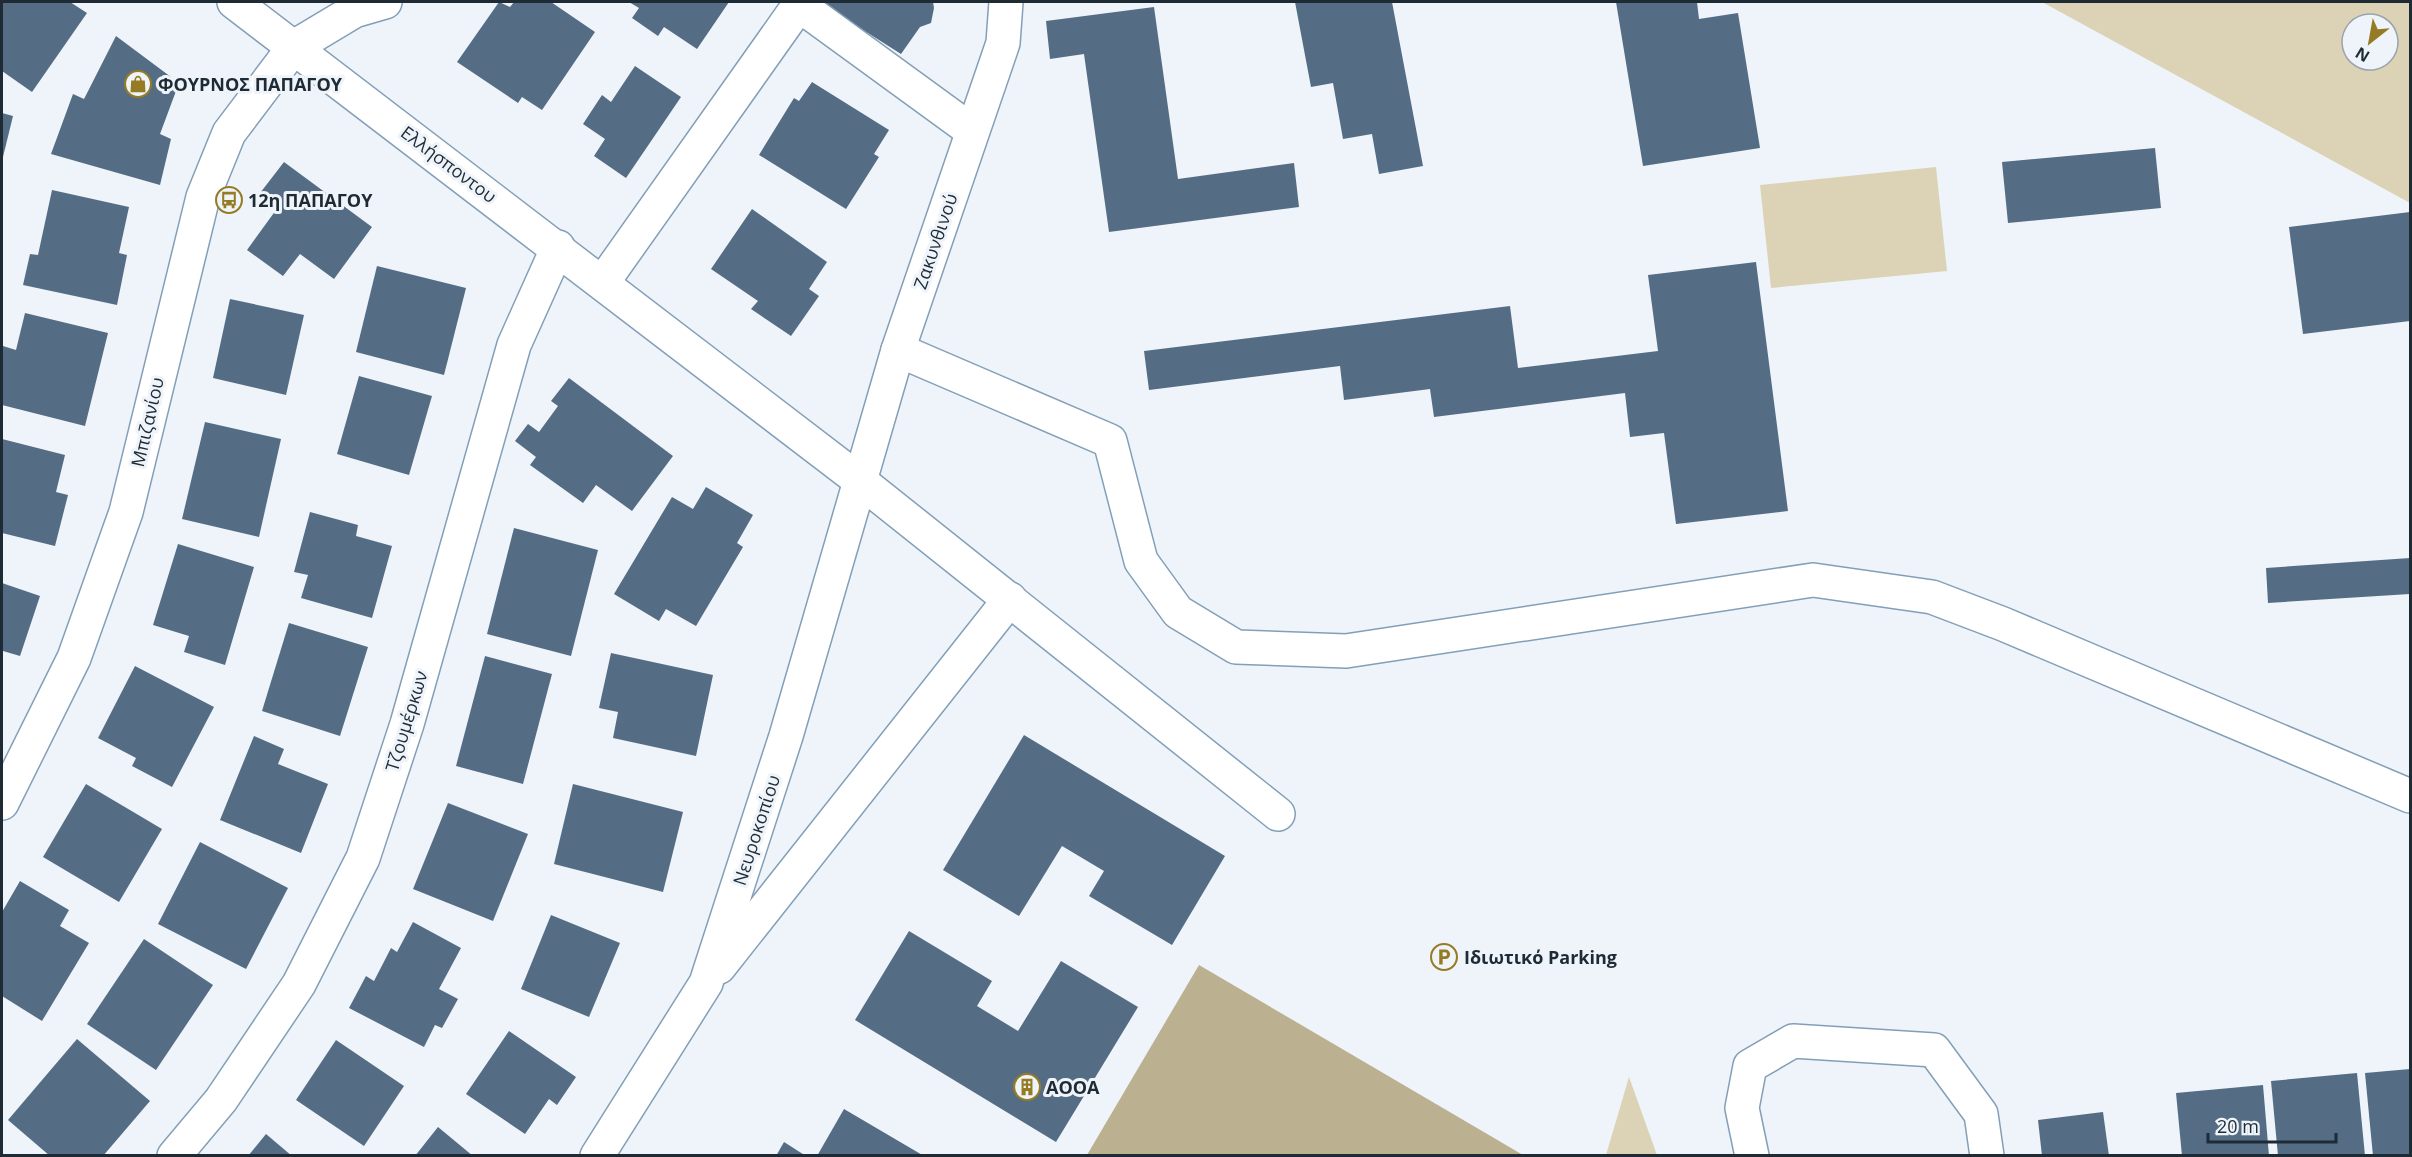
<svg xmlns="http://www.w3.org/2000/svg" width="2412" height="1157" viewBox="0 0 2412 1157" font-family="'Open Sans',sans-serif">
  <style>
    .green { fill: #dcd3b7; fill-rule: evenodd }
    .forest { fill: #bbb090 }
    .building { fill: #556d84 }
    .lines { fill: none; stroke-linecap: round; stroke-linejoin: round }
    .minor-casing { stroke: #839fb8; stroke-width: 36 }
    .minor { stroke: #fff; stroke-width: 33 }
    .labels { text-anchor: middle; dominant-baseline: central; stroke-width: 6; stroke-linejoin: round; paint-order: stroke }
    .poi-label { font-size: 18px; font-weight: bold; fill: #1e2a34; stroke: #eef4fa; text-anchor: start }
    .street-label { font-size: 18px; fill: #1e2a34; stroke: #eef4fa }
  </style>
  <rect width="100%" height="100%" fill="#eef4fa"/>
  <g class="green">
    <path d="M2042,2H2410V203ZM2352,24H2388V60H2352Z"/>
    <path d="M1936,167L1947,271L1771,288L1760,185Z"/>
    <path d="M1629,1077L1657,1155H1606Z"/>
  </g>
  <path class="forest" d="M1199,965L1523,1155H1087Z"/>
  <g class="building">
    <path d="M2,2H70L87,13L32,92L2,71Z"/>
    <path d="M499,2L510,7L514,2H551L595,32L542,110L522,97L518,103L457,62Z"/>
    <path d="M629,2H729L697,49L664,27L658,36L632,18L639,8Z"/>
    <path d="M819,2H933L934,8L931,23L920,27L901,54Z"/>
    <path d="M1295,2H1392L1423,166L1379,174L1372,134L1343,139L1333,83L1311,87Z"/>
    <path d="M1616,2H1697L1699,19L1738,13L1760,148L1643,166Z"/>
    <path d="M1154,7L1178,179L1294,163L1299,207L1109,232L1084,54L1050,59L1046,21Z"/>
    <path d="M116,36L179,83L160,134L171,139L160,185L51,154L73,94L84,99Z"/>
    <path d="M635,66L681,97L626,178L594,156L605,139L583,124L602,95L611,102Z"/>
    <path d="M812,82L889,130L874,154L879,157L846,209L759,155L794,98L799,101Z"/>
    <path d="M2,113L13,116L2,161Z"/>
    <path d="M2155,148L2161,208L2008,223L2002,162Z"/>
    <path d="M284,162L372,227L334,279L300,254L283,276L247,250L276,210L257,197Z"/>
    <path d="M52,190L129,207L119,253L127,255L117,305L23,285L30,254L38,255Z"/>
    <path d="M752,209L827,262L809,289L819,296L791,336L751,309L758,301L711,269Z"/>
    <path d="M2410,212V321L2303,334L2289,227Z"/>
    <path d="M1756,262L1788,511L1676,524L1664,433L1630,437L1625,393L1434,417L1430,389L1344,400L1340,366L1149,390L1144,351L1510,306L1518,368L1658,351L1648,275Z"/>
    <path d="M377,266L466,288L444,375L356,352Z"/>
    <path d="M230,299L304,315L286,395L213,378Z"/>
    <path d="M25,313L108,333L85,426L2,405L3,346L16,350Z"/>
    <path d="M359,376L432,396L409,475L337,454Z"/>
    <path d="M569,378L673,456L632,511L596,485L583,503L530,465L536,457L515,441L528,424L539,432L558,406L551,401Z"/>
    <path d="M205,422L281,439L259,537L182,519Z"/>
    <path d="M2,439L65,455L56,492L68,495L55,546L2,533Z"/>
    <path d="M706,487L753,515L737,543L743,547L696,626L666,609L659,621L614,594L672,497L693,509Z"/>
    <path d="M310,512L358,525L356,536L392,546L372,618L301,598L308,575L294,572Z"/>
    <path d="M514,528L598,550L571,656L487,634Z"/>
    <path d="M178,544L254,567L225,665L184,652L189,636L153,625Z"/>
    <path d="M2410,558V594L2268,603L2266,568Z"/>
    <path d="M2,583L40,596L20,656L3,651L2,655Z"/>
    <path d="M289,623L368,647L340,736L262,711Z"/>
    <path d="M611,653L713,675L696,756L613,738L618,712L599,708Z"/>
    <path d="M485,656L552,674L523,784L456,766Z"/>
    <path d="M135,666L214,707L172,787L132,766L136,758L98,738Z"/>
    <path d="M1024,735L1225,856L1172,945L1089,896L1104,871L1062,846L1019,916L943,870Z"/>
    <path d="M254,736L284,749L278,764L328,784L301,853L220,820Z"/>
    <path d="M86,784L162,829L119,902L43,857Z"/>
    <path d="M573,784L683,812L663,892L554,864Z"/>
    <path d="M448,803L528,834L493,921L413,889Z"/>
    <path d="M200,842L288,888L246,969L158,924Z"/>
    <path d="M20,881L69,910L60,926L89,943L42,1021L2,996V912Z"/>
    <path d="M551,915L620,943L589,1017L521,989Z"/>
    <path d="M413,922L461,948L439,989L458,999L442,1028L435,1025L424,1047L349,1008L366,976L374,981L391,948L397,952Z"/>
    <path d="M909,931L992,981L977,1006L1018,1031L1061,961L1138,1007L1056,1142L855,1020Z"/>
    <path d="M144,939L213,985L156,1070L87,1024Z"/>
    <path d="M509,1031L576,1077L557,1105L549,1099L525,1134L466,1094Z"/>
    <path d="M77,1039L150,1101L103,1156H50L8,1120Z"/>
    <path d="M336,1040L404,1086L364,1146L296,1100Z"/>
    <path d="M2410,1069V1156H2373L2365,1073Z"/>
    <path d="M2357,1073L2365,1156H2278L2271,1081Z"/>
    <path d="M2263,1085L2269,1156H2182L2176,1093Z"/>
    <path d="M844,1109L924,1156H817Z"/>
    <path d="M2103,1112L2109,1156H2042L2038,1120Z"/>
    <path d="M438,1127L473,1156H415Z"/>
    <path d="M266,1134L292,1156H248Z"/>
    <path d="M784,1142L806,1156H776Z"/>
  </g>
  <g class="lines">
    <defs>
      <g id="minor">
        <path d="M234,2L859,480L1278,814"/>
        <path d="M603,282L799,5L972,131"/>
        <path d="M898,350L1110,441L1141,561L1178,612L1236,647L1346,651L1813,580L1932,597L2003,624L2410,796"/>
        <path d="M2,803L74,658L126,512L203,197L229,133L294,47L354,11L385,2"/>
        <path d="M719,967L1010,599"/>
        <path d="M174,1156L221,1100L299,984L363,858L407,724L514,345L558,247"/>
        <path d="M597,1156L706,983L786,736L898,350L1003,43L1006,2"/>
        <path d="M1752,1156L1742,1108L1750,1066L1793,1041L1934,1050L1981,1114L1987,1156"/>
      </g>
    </defs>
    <use href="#minor" class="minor-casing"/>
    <use href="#minor" class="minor"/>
  </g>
  <defs>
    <symbol id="shop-ring" viewBox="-11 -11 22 22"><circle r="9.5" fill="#eef4fa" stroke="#957c24" stroke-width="1.5"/><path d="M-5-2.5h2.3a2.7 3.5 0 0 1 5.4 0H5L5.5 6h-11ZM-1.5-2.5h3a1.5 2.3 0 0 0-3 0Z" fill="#957c24"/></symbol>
    <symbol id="bus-ring" viewBox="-11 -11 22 22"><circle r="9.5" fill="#eef4fa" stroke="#957c24" stroke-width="1.5"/><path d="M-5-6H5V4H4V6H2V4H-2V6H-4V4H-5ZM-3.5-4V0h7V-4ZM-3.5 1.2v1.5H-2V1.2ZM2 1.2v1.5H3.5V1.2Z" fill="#957c24"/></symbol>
    <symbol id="parking-ring" viewBox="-11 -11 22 22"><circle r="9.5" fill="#eef4fa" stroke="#957c24" stroke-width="1.5"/><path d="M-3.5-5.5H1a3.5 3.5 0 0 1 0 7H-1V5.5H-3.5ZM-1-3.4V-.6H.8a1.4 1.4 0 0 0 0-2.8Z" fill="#957c24"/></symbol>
    <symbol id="building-ring" viewBox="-11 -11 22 22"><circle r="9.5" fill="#eef4fa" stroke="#957c24" stroke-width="1.5"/><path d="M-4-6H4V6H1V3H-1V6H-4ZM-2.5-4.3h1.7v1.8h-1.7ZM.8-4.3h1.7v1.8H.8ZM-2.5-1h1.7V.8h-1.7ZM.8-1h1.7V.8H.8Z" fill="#957c24"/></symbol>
  </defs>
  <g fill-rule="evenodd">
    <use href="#shop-ring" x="123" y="69" width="30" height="30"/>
    <use href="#bus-ring" x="214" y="185" width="30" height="30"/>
    <use href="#parking-ring" x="1429" y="942" width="30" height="30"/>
    <use href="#building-ring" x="1012" y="1072" width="30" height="30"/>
  </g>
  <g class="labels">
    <g class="poi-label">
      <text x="158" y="84">ΦΟΥΡΝΟΣ ΠΑΠΑΓΟΥ</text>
      <text x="248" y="200">12η ΠΑΠΑΓΟΥ</text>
      <text x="1464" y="957">Ιδιωτικό Parking</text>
      <text x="1046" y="1087">AOOA</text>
    </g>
    <g class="street-label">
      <text transform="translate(449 164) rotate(37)">Ελλήσποντου</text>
      <text transform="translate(935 241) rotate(-71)">Ζακυνθινού</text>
      <text transform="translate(147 422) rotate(-77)">Μπιζανίου</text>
      <text transform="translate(406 721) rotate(-73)">Τζουμέρκων</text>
      <text transform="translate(756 830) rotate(-72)">Νευροκοπίου</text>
    </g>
  </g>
  <rect width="2412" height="1157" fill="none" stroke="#1e2a34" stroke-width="6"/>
  <g transform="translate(2370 42) rotate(211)"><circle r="28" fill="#eef4fa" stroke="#9ba3ab" stroke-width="1.5"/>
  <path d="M0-4.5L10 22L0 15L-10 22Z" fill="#957c24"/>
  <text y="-9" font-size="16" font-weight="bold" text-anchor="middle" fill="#1e2a34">N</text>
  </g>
  <path d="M2208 1133v9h128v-9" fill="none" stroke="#1e2a34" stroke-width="3"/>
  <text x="2217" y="1133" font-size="18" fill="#1e2a34" stroke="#eef4fa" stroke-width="4.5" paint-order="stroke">20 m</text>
</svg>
